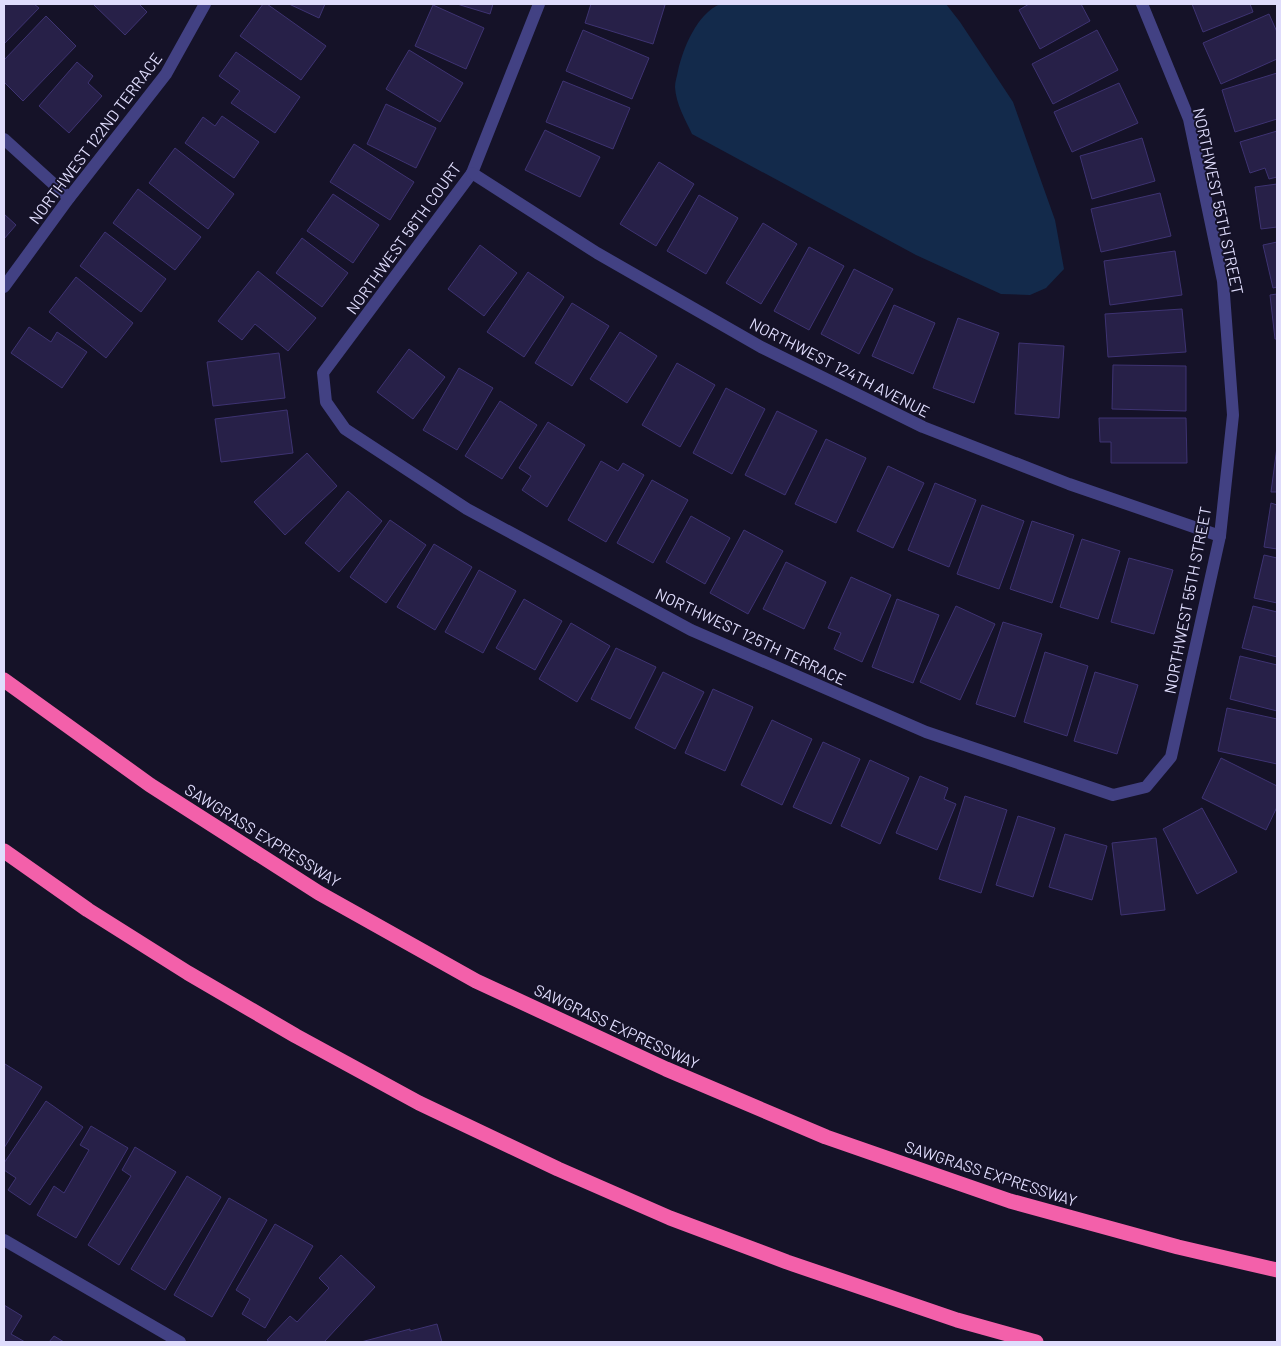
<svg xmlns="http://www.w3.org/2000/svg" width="1281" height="1346" viewBox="0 0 1281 1346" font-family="Barlow,sans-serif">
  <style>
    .water { fill: #132a4b }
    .building { fill: #272048; stroke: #3e3372 }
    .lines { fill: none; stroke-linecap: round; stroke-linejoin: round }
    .minor { stroke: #424183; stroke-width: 12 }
    .highway { stroke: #f360aa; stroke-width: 15 }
    .labels { text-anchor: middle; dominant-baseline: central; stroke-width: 4; stroke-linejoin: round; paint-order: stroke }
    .street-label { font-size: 16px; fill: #dfdcfc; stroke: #151228 }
  </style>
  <rect width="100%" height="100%" fill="#151228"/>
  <path class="water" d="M720,4H946L960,22L1013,102L1055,220L1064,269L1046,288L1030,295L1001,294L916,255L692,134C685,119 676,104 675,87C675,82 677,76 678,71C683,48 697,14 720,4Z"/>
  <g class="building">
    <path d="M4,4H34L39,8L4,44Z"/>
    <path d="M93,4H139L147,12L125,35Z"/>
    <path d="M263,4H267L326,46L301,80L240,36Z"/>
    <path d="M289,4H325L319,18Z"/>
    <path d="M457,4H493L490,14Z"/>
    <path d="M591,4H660L665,5L653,44L585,23Z"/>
    <path d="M1029,4H1081L1090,21L1040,49L1019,10Z"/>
    <path d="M1192,4H1250L1253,12L1203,32Z"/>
    <path d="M433,5L484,28L466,69L415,46Z"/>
    <path d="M1269,14L1277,32V59L1221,84L1203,43Z"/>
    <path d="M46,16L76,46L23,101L4,82V60Z"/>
    <path d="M583,30L649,58L632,99L566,71Z"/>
    <path d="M1097,30L1118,70L1053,104L1032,64Z"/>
    <path d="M409,50L463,83L440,122L386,89Z"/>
    <path d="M236,52L300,97L275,133L231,103L240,91L219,76Z"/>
    <path d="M77,62L93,76L88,83L102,96L69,133L39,106Z"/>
    <path d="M1277,73V119L1235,132L1222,90Z"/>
    <path d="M563,81L630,108L613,149L546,122Z"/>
    <path d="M1119,83L1138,123L1072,152L1054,112Z"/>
    <path d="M386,104L436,128L416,168L367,144Z"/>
    <path d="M222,116L259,142L234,178L185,143L203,117L215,126Z"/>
    <path d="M545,130L600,157L580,197L525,170Z"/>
    <path d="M1277,131V177L1269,179L1265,168L1250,173L1240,142Z"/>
    <path d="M1142,138L1155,181L1092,199L1080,156Z"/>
    <path d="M354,144L414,182L390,220L330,182Z"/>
    <path d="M175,148L234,194L208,229L149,183Z"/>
    <path d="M659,162L694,184L656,246L620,224Z"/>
    <path d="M1277,184V227L1261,229L1255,187Z"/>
    <path d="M138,189L201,237L175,270L113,223Z"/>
    <path d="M1160,193L1171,236L1101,252L1091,209Z"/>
    <path d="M333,194L379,225L353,263L307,231Z"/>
    <path d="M699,195L738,218L706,274L667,251Z"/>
    <path d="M4,214L16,225L4,239Z"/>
    <path d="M763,223L797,244L761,304L726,283Z"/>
    <path d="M105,232L166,279L141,312L80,266Z"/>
    <path d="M302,238L348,273L322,307L276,273Z"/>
    <path d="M1277,242V287L1273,288L1263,245Z"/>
    <path d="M480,245L517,273L484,316L448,289Z"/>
    <path d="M809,247L844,266L809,330L774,311Z"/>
    <path d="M1175,251L1182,295L1110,305L1104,261Z"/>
    <path d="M854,269L893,289L859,354L821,334Z"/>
    <path d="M258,271L316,318L288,351L255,324L242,340L218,321Z"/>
    <path d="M528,272L564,297L524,357L487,332Z"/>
    <path d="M76,277L133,323L106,358L49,312Z"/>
    <path d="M1277,294V339H1275L1270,295Z"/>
    <path d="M572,303L609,326L572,386L535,363Z"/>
    <path d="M894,305L935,323L913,374L872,356Z"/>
    <path d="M1182,309L1186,352L1108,357L1105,314Z"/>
    <path d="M958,318L999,333L974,403L933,388Z"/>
    <path d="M29,327L51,342L57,332L87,352L62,388L11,353Z"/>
    <path d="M620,332L657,356L627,403L590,379Z"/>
    <path d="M1019,343L1064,346L1059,418L1015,414Z"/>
    <path d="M409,349L445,377L413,419L377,392Z"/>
    <path d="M279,353L285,398L213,406L207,362Z"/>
    <path d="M677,363L715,385L680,447L642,425Z"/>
    <path d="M1113,365L1186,366V411L1112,409Z"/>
    <path d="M459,368L493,388L457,450L423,430Z"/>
    <path d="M726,388L765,409L732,474L693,453Z"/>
    <path d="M500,401L537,425L502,479L465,456Z"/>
    <path d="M287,410L293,453L221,462L215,419Z"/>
    <path d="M777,411L817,431L785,495L745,475Z"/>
    <path d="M1099,418H1186L1187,463H1111V442H1100Z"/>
    <path d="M548,422L585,445L547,507L522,490L531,476L519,468Z"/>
    <path d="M826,439L866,458L836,523L795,504Z"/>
    <path d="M1277,447V492H1271Z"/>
    <path d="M307,453L337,486L285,535L254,502Z"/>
    <path d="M601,461L618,471L623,463L644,475L606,542L568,520Z"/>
    <path d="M888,466L924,483L893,548L857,531Z"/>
    <path d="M652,480L688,500L653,563L617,543Z"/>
    <path d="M935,483L976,500L949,567L908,550Z"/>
    <path d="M348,491L382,521L339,572L305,543Z"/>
    <path d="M1271,503L1277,505V549L1264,547Z"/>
    <path d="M982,505L1024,521L999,589L957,574Z"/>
    <path d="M691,516L730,538L705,584L666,562Z"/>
    <path d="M390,520L426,545L386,603L350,577Z"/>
    <path d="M1032,521L1074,535L1052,603L1010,589Z"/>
    <path d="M744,530L783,551L748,614L710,593Z"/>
    <path d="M1082,539L1120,551L1098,619L1060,607Z"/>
    <path d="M434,544L472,567L435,630L397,607Z"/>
    <path d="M1264,555L1277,558V603L1254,598Z"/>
    <path d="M1129,558L1173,570L1154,634L1111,622Z"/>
    <path d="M786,562L826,582L804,629L763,609Z"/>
    <path d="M479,570L516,591L483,653L445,632Z"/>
    <path d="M851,577L891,595L862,662L834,649L841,633L828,628Z"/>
    <path d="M524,599L562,621L535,670L496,648Z"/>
    <path d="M897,599L939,615L913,683L872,667Z"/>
    <path d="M956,606L995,624L960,700L920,682Z"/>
    <path d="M1253,606L1277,612V657L1242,648Z"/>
    <path d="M1003,622L1042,634L1015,717L976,704Z"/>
    <path d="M571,623L610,646L577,702L539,679Z"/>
    <path d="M616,648L656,667L630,719L591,699Z"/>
    <path d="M1045,652L1088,666L1067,736L1024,722Z"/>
    <path d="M1240,656L1277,665V711L1230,699Z"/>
    <path d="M663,672L704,692L675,749L635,728Z"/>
    <path d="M1095,672L1138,685L1117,754L1074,741Z"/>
    <path d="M713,689L753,707L725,771L685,753Z"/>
    <path d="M1227,708L1277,719V764L1218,751Z"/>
    <path d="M772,720L812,739L782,805L741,785Z"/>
    <path d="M823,742L860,759L831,824L793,807Z"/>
    <path d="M1221,758L1277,786V807L1266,830L1202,798Z"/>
    <path d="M870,760L909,778L880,844L841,826Z"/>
    <path d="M920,776L948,788L944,799L956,804L937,850L896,833Z"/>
    <path d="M965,796L1007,810L981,893L939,879Z"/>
    <path d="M1202,808L1237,872L1197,894L1163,829Z"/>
    <path d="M1018,816L1055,828L1033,897L996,885Z"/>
    <path d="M1065,834L1107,846L1092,900L1049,887Z"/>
    <path d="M1156,838L1165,910L1121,915L1112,843Z"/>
    <path d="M5,1064L42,1087L4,1148V1065Z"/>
    <path d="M46,1101L83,1127L30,1205L8,1190L16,1178L4,1170V1163Z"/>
    <path d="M91,1126L128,1148L76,1238L37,1215L54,1186L64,1193L89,1150L80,1145Z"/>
    <path d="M135,1147L176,1172L119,1265L88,1245L131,1176L122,1170Z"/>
    <path d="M187,1176L221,1197L165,1290L131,1269Z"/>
    <path d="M229,1198L267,1220L212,1317L174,1295Z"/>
    <path d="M275,1224L313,1246L265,1328L242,1314L250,1299L236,1290Z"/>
    <path d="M341,1255L375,1287L324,1342H270L267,1340L290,1316L297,1322L329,1288L319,1278Z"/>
    <path d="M4,1305L22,1316L11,1334L25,1342H4Z"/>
    <path d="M437,1324L442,1342H361L410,1329V1331Z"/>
    <path d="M54,1336L64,1342H49Z"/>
  </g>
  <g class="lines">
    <g class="minor">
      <path d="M539,4L472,173L323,373L326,402L345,429L467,509L691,630L926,732L1113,795L1146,787L1171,757L1220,536L1233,415L1223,281L1189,119L1142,4"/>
      <path d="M4,139L69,198"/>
      <path d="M472,173L597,253L761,347L923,427L1069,484L1220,536"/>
      <path d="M4,287L69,198L166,74L205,4"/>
      <path d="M4,1240L180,1342"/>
    </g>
    <g class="highway">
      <path d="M4,680L150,785L319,893L476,981L666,1069L826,1137L1010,1201L1178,1247L1277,1270"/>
      <path d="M4,851L88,910L188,973L296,1036L419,1103L558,1169L670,1218L787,1262L957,1320L1036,1342"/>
    </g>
  </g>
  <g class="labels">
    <g class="street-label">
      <text transform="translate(95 138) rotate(-53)">NORTHWEST 122ND TERRACE</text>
      <text transform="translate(1219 201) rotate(78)">NORTHWEST 55TH STREET</text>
      <text transform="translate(403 238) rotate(-54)">NORTHWEST 56TH COURT</text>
      <text transform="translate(840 367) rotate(27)">NORTHWEST 124TH AVENUE</text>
      <text transform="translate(1187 600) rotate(-79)">NORTHWEST 55TH STREET</text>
      <text transform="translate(751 636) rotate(25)">NORTHWEST 125TH TERRACE</text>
      <text transform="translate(263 835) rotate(32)">SAWGRASS EXPRESSWAY</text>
      <text transform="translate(617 1026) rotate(25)">SAWGRASS EXPRESSWAY</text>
      <text transform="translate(991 1173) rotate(18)">SAWGRASS EXPRESSWAY</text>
    </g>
  </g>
  <rect width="1281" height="1346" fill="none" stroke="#dfdcfc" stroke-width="10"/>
</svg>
